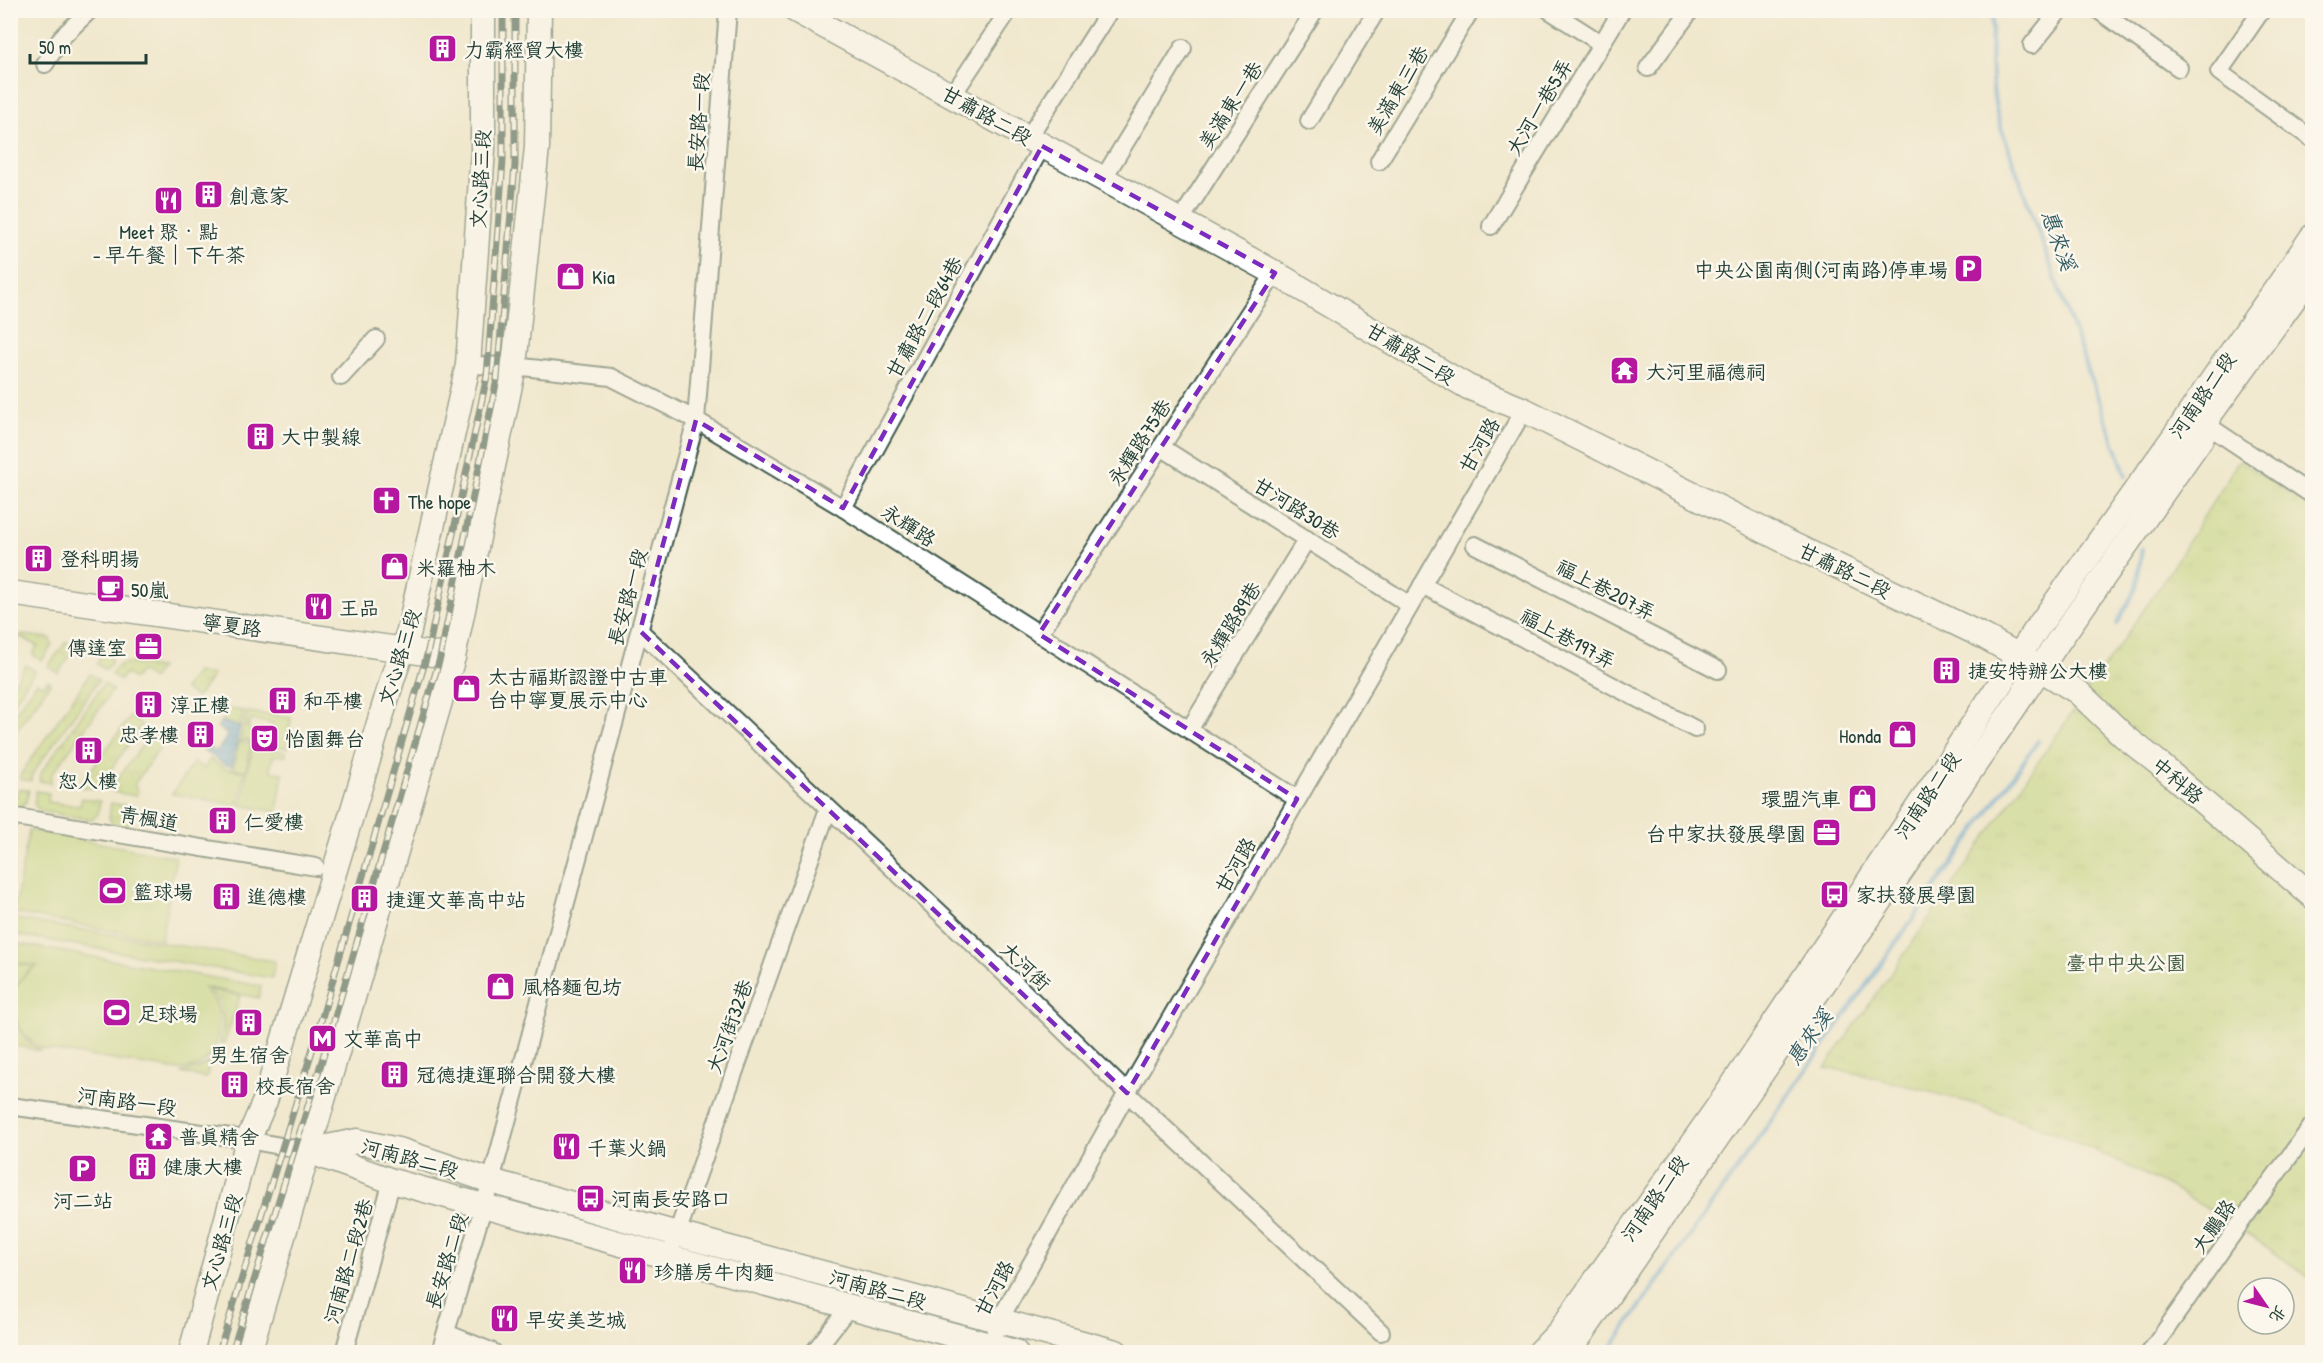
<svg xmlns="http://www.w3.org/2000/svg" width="2323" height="1363" viewBox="0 0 2323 1363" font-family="'Patrick Hand','LXGW WenKai TC',sans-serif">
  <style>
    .grass { fill: url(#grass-tufts); stroke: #6e8957; stroke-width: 1.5 }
    .garden { fill: #bdd57a; stroke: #6e8957; stroke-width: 1.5 }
    .water { fill: url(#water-rules); stroke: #3f6e83; stroke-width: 1.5 }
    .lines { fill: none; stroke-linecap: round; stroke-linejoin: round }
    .stream { stroke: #5fa0d2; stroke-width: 4.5 }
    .street-casing { stroke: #3e574b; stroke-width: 20 }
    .secondary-casing { stroke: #3e574b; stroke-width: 27 }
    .street { stroke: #fff; stroke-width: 16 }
    .secondary { stroke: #fff; stroke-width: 24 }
    .rail-casing { stroke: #1f3d34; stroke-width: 7 }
    .rail { stroke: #fbf7ec; stroke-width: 4.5; stroke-dasharray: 14; stroke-linecap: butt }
    .marked { fill: none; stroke: #7b2cbf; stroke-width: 4.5; stroke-dasharray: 12 8; stroke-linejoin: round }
    .labels { text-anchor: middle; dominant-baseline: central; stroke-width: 5; stroke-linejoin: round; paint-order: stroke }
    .poi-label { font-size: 20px; fill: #1f3d34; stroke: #fbf7ec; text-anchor: start }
    .street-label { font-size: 20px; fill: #1f3d34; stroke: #fbf7ec }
    .park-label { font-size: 20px; fill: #3f5b42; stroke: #fbf7ec }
    .water-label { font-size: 21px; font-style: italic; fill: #325b63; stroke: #fbf7ec }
  </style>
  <defs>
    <pattern id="grass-tufts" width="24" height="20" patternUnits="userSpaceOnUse" patternTransform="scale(1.5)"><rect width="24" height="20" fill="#bdd57a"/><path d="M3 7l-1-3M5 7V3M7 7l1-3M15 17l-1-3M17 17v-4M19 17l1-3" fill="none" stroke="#a2b86a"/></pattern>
    <pattern id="water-rules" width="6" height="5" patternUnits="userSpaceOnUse" patternTransform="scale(1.5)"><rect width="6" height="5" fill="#5fa0d2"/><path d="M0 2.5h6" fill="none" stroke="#4e84ab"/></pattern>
  </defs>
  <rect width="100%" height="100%" fill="#fbf7ec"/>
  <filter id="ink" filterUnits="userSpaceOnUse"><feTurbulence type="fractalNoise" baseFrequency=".0167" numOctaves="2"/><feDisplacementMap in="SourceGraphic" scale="12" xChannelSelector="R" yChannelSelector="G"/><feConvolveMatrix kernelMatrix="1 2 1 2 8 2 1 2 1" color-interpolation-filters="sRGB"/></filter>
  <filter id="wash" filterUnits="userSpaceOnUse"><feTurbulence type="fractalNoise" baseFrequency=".008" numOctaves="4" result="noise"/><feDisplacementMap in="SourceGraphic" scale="24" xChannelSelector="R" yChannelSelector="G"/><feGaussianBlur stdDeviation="1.35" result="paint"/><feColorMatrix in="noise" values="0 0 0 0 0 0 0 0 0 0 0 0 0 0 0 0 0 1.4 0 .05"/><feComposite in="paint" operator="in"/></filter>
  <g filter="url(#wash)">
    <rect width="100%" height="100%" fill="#f0e8cd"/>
    <g class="grass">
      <path d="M2239,460L2312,509V1280C2215,1205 2101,1146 1984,1107C1964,1100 1943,1096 1923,1090C1890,1082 1858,1072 1825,1068L2157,591Z"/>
      <path d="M14,634L50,638L52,645L42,661L33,655L37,646L22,637L16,640L12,637Z"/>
      <path d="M66,642L96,645L110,653L111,663L105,670L97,664L101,656L86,647L79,653L74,650L58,673L48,666Z"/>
      <path d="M124,663L160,668L152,679L140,671L134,679L125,673L120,680L111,674L116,667Z"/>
      <path d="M26,665L35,671L11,706V688Z"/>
      <path d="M196,672L213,675L197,698L184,689Z"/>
      <path d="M90,674L99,680L33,773L31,781L20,779V775Z"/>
      <path d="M48,680L51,682L11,739V718L37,682L43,686Z"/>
      <path d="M104,683L113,690L52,774L50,783L39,781L42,771Z"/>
      <path d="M130,717L142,725L105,778L102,790L83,787L82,782Z"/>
      <path d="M152,732L165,741L135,783V787L138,791L136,796L113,792L115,782Z"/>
      <path d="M18,789L29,790L26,802L19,808L11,807V797L17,796Z"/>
      <path d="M36,791L49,793L48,802L80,806L82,798L100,801L98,814L92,820L40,811L34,804Z"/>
      <path d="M111,803L132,807L129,827L112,824L109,818Z"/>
      <path d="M15,964L35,966C1,989 7,1031 41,1051L11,1045V990Z"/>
      <path d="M207,989L240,996L224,1044L220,1043C226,1023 224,1001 207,989Z"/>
      <path d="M210,1061L207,1078L181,1073L199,1068Z"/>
    </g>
    <g class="garden">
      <path d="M231,709L244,711L240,727L222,721Z"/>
      <path d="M247,712L291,718L287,748L272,745L273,727L271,723L251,720L249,725L244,723Z"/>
      <path d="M243,726L249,727V731L263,745L250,743L248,740L240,741Z"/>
      <path d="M239,742L251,744L246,771L233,768Z"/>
      <path d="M252,747L286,752V756H273L270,769L273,772L283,773L277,812L241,805L250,758L252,757L251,755Z"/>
      <path d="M210,759L224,768L245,772L237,805L172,794L194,762L204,769Z"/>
      <path d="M29,830L176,857L161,940L14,913Z"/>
      <path d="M10,918L275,961L272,978L11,934Z"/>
      <path d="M19,944L261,986L259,998L203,987C207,992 212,997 215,1002C224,1019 219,1052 202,1063C195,1068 187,1069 179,1070L43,1049C9,1032 0,984 38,966L16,963Z"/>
    </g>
    <path class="water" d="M221,721L240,727L235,752L232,753L234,755L232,766L225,765L202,749L205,744L215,751L218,750L228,735L217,727Z"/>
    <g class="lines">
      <g class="stream">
        <path d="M1993,10C1991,50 1989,83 1999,122L2126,476"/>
        <path d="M2117,624L2136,588L2142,549"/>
        <path d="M1608,1352L2038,741"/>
      </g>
    </g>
  </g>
  <g filter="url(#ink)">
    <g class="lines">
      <defs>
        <g id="street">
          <path d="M1549,10L1602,44"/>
          <path d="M2098,10L2179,68"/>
          <path d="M2262,10L2219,72L2312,139"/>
          <path d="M2032,45L2060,10"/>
          <path d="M45,64L62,37L90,10"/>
          <path d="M1648,68L1691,10"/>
          <path d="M952,96L1009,10"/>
          <path d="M1309,121L1377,10"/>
          <path d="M1028,138L1110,10"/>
          <path d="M1379,161L1471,10"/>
          <path d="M1103,179L1183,48"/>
          <path d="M1180,221L1315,10"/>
          <path d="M1491,226L1622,10"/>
          <path d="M468,365L514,366L611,377L696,420L843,508L1297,799"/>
          <path d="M341,377L376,339"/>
          <path d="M2198,419L2312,495"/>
          <path d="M1161,447L1410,605"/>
          <path d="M843,508L1042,146"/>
          <path d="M1475,545L1718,670"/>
          <path d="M1422,585L1695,729"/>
          <path d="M640,631L1019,987L1127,1093L1381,1332"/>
          <path d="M1039,634L1275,273"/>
          <path d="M1189,730L1307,539"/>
          <path d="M10,816L316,867"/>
          <path d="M10,1106L237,1138L308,1151"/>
          <path d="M674,1242L828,809"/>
          <path d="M446,1333L493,1352"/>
          <path d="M990,1346L999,1321L1127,1093L1524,410"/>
          <path d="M344,1352L392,1181"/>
          <path d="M440,1352L491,1181L696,420L728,10"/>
          <path d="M814,1352L849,1307"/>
          <path d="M2150,1352L2244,1218L2312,1126"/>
        </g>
        <g id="secondary">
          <path d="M795,10L1275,273L1468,387L1524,410L1787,542L1985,637L2019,656L2078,692L2124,736L2157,762L2312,896"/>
          <path d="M10,593L453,657"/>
          <path d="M308,1151L357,1141L402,1151L491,1181L677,1234L1116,1352"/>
          <path d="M308,1151L392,1181L1015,1352"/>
          <path d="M191,1352L248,1140L265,1101L393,677L409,631L468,365L483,150V10"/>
          <path d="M249,1352L453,657L514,366L537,147L539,10"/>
          <path d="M1540,1352L1560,1331L1725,1097L2036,630L2183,424C2224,360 2270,300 2312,237"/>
          <path d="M1569,1352L2013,709L2057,643L2202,437L2211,413L2312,274"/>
        </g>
      </defs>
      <use href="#street" class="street-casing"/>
      <use href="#secondary" class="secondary-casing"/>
      <use href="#street" class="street"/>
      <use href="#secondary" class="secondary"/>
      <defs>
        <g id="rail">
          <path d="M219,1352L316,1038L427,655L487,376L503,161V10"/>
          <path d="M232,1352L328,1041L440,658L497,379L515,165V10"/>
        </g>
      </defs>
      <use href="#rail" class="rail-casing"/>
      <use href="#rail" class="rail"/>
    </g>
  </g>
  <path d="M0 0H2323V1363H0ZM1042,146L1275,273L1039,634L1297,799L1127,1093L640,631L696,420L843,508Z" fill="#f0e8cd" fill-opacity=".55" fill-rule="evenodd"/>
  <path class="marked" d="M1042,146L1275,273L1039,634L1297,799L1127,1093L640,631L696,420L843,508Z"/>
  <defs>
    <symbol id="building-square" viewBox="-11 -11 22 22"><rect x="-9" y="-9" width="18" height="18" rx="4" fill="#b5179e" stroke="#fbf7ec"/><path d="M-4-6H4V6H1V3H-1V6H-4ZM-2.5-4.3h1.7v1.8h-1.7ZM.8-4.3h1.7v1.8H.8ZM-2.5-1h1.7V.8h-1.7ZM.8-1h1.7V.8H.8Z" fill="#fff"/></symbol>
    <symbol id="restaurant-square" viewBox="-11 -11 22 22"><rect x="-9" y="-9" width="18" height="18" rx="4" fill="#b5179e" stroke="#fbf7ec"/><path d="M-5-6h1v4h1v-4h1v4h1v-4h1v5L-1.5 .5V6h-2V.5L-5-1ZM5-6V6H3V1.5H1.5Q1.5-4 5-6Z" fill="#fff"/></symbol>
    <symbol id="parking-square" viewBox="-11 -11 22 22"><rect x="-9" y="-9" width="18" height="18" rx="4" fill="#b5179e" stroke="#fbf7ec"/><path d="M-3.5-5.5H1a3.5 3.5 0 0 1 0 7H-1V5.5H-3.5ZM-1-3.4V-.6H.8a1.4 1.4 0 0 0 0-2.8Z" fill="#fff"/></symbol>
    <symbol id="shop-square" viewBox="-11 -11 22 22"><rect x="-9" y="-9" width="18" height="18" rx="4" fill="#b5179e" stroke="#fbf7ec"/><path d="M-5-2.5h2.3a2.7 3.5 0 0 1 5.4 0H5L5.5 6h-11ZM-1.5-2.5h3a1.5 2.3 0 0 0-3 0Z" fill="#fff"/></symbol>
    <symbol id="temple-square" viewBox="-11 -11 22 22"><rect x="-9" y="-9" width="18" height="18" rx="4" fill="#b5179e" stroke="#fbf7ec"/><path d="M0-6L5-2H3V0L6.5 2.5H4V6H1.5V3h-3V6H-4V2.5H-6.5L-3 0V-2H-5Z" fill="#fff"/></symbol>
    <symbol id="church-square" viewBox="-11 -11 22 22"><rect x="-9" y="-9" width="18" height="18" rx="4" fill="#b5179e" stroke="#fbf7ec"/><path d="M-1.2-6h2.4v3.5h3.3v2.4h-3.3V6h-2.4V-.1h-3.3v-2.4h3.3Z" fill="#fff"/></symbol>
    <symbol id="cafe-square" viewBox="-11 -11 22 22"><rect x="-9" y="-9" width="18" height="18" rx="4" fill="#b5179e" stroke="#fbf7ec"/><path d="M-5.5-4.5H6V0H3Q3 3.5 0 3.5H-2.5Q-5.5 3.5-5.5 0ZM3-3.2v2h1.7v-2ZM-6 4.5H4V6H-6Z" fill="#fff"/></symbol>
    <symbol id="office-square" viewBox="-11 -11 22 22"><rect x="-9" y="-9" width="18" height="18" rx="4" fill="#b5179e" stroke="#fbf7ec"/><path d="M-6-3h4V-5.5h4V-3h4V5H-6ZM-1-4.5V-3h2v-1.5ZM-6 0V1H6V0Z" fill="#fff"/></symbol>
    <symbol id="theatre-square" viewBox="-11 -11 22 22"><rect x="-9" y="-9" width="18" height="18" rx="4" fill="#b5179e" stroke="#fbf7ec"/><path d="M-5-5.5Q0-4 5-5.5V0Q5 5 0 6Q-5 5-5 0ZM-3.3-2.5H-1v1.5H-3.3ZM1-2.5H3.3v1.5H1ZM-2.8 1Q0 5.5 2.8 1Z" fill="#fff"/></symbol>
    <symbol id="stadium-square" viewBox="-11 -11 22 22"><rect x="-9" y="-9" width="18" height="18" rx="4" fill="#b5179e" stroke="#fbf7ec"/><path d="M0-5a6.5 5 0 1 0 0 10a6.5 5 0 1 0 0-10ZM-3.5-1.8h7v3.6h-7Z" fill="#fff"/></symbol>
    <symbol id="bus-square" viewBox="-11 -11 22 22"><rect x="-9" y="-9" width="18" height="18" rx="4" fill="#b5179e" stroke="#fbf7ec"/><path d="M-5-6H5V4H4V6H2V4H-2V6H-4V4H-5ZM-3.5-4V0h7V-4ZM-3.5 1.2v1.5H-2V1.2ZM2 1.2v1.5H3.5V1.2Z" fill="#fff"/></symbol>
    <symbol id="metro-square" viewBox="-11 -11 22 22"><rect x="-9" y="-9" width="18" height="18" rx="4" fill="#b5179e" stroke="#fbf7ec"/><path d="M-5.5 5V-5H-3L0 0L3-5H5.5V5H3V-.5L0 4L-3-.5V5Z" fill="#fff"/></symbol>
  </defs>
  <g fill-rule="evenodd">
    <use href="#building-square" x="426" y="32" width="33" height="33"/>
    <use href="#building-square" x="192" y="178" width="33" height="33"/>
    <use href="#restaurant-square" x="152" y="184" width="33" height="33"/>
    <use href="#parking-square" x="1952" y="252" width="33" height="33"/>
    <use href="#shop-square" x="554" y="260" width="33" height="33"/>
    <use href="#temple-square" x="1608" y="354" width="33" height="33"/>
    <use href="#building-square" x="244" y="420" width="33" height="33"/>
    <use href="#church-square" x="370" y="484" width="33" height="33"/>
    <use href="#building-square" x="22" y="542" width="33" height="33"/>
    <use href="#shop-square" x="378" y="550" width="33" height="33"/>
    <use href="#cafe-square" x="94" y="572" width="33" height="33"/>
    <use href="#restaurant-square" x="302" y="590" width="33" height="33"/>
    <use href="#office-square" x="132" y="630" width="33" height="33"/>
    <use href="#building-square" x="1930" y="654" width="33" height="33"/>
    <use href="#shop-square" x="450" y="672" width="33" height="33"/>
    <use href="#building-square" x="266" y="684" width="33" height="33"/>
    <use href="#building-square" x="132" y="688" width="33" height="33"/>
    <use href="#building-square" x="184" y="718" width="33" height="33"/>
    <use href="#shop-square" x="1886" y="718" width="33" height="33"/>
    <use href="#theatre-square" x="248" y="722" width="33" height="33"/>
    <use href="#building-square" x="72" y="734" width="33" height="33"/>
    <use href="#shop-square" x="1846" y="782" width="33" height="33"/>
    <use href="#building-square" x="206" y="804" width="33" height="33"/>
    <use href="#office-square" x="1810" y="816" width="33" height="33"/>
    <use href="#stadium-square" x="96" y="874" width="33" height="33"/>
    <use href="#bus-square" x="1818" y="878" width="33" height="33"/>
    <use href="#building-square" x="210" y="880" width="33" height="33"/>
    <use href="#building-square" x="348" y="882" width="33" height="33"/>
    <use href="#shop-square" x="484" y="970" width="33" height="33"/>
    <use href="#stadium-square" x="100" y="996" width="33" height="33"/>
    <use href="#building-square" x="232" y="1006" width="33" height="33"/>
    <use href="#metro-square" x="306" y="1022" width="33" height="33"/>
    <use href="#building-square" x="378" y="1058" width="33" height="33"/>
    <use href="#building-square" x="218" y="1068" width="33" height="33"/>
    <use href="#temple-square" x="142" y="1120" width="33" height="33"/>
    <use href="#restaurant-square" x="550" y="1130" width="33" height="33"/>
    <use href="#building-square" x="126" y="1150" width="33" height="33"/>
    <use href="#parking-square" x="66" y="1152" width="33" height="33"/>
    <use href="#bus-square" x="574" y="1182" width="33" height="33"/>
    <use href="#restaurant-square" x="616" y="1254" width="33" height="33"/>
    <use href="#restaurant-square" x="488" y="1302" width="33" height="33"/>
  </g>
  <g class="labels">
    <g class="poi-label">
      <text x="464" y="49">力霸經貿大樓</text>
      <text x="229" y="195">創意家</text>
      <text x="169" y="231" text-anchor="middle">Meet 聚‧點<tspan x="169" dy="23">- 早午餐｜下午茶</tspan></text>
      <text x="1948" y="269" text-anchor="end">中央公園南側(河南路)停車場</text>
      <text x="592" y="276">Kia</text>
      <text x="1646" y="371">大河里福德祠</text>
      <text x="281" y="436">大中製線</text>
      <text x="408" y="501">The hope</text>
      <text x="60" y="558">登科明揚</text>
      <text x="416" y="567">米羅柚木</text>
      <text x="131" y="589">50嵐</text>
      <text x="339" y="607">王品</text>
      <text x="127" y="647" text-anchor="end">傳達室</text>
      <text x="1968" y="670">捷安特辦公大樓</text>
      <text x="488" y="676">太古福斯認證中古車<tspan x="488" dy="23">台中寧夏展示中心</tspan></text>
      <text x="303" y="700">和平樓</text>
      <text x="170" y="704">淳正樓</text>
      <text x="179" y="734" text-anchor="end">忠孝樓</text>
      <text x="1881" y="735" text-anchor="end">Honda</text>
      <text x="285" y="738">怡園舞台</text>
      <text x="88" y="780" text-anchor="middle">恕人樓</text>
      <text x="1841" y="798" text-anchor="end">環盟汽車</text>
      <text x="244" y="821">仁愛樓</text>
      <text x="1806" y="833" text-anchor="end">台中家扶發展學園</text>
      <text x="133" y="891">籃球場</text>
      <text x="1856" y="894">家扶發展學園</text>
      <text x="247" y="896">進德樓</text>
      <text x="386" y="899">捷運文華高中站</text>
      <text x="522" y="986">風格麵包坊</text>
      <text x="138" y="1013">足球場</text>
      <text x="343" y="1038">文華高中</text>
      <text x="249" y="1054" text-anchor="middle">男生宿舍</text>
      <text x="416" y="1074">冠德捷運聯合開發大樓</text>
      <text x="255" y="1085">校長宿舍</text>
      <text x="179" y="1136">普真精舍</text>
      <text x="587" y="1147">千葉火鍋</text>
      <text x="163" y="1166">健康大樓</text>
      <text x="611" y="1198">河南長安路口</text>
      <text x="83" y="1200" text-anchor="middle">河二站</text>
      <text x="654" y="1271">珍膳房牛肉麵</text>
      <text x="526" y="1319">早安美芝城</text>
    </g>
    <g class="street-label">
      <text transform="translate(1397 90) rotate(-59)">美滿東三巷</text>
      <text transform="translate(1230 105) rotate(-57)">美滿東一巷</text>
      <text transform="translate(1539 107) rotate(-59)">大河一巷5弄</text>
      <text transform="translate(987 115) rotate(29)">甘肅路二段</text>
      <text transform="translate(698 122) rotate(-86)">長安路一段</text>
      <text transform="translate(480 179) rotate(-87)">文心路三段</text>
      <text transform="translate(924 317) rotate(-61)">甘肅路二段64巷</text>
      <text transform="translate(1411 353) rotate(31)">甘肅路二段</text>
      <text transform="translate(2202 395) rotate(-55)">河南路二段</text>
      <text transform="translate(1139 442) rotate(-57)">永輝路75巷</text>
      <text transform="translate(1479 445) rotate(-60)">甘河路</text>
      <text transform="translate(1297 508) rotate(32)">甘河路30巷</text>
      <text transform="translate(909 525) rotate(33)">永輝路</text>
      <text transform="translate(1845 570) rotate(26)">甘肅路二段</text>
      <text transform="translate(1606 589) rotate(27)">福上巷207弄</text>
      <text transform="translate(627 597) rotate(-75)">長安路一段</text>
      <text transform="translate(1230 624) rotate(-58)">永輝路89巷</text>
      <text transform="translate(232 625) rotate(8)">寧夏路</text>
      <text transform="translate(1568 638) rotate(28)">福上巷197弄</text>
      <text transform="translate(399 657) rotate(-73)">文心路三段</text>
      <text transform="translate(2178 780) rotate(40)">中科路</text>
      <text transform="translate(1927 795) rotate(-56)">河南路二段</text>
      <text transform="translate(149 818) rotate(10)">青楓道</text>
      <text transform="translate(1235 865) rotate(-60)">甘河路</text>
      <text transform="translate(1026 966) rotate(44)">大河街</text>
      <text transform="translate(729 1026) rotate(-70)">大河街32巷</text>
      <text transform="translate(127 1101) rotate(8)">河南路一段</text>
      <text transform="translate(410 1158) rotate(15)">河南路二段</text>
      <text transform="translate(1654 1198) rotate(-55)">河南路二段</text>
      <text transform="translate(2213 1226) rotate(-55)">大鵬路</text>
      <text transform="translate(221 1242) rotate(-74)">文心路三段</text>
      <text transform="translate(348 1261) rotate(-74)">河南路二段2巷</text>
      <text transform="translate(446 1261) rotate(-73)">長安路二段</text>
      <text transform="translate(994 1288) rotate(-62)">甘河路</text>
      <text transform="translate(878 1289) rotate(15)">河南路二段</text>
    </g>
    <g class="park-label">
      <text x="2126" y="962">臺中中央公園</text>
    </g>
    <g class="water-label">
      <text transform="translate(2059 240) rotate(70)">惠來溪</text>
      <text transform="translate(1809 1037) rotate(-55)">惠來溪</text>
    </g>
  </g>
  <rect width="2323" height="1363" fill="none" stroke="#fbf7ec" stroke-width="36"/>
  <g transform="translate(2266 1306) rotate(125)"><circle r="28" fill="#fbf7ec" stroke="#a3ada2" stroke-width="1.5"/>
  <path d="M0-4.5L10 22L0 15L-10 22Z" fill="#b5179e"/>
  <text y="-9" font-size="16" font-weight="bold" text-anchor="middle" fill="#1f3d34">北</text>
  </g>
  <path d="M30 54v9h116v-9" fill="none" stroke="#1f3d34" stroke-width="3"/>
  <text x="39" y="54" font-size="18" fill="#1f3d34" stroke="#fbf7ec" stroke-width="4.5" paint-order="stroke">50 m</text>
</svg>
